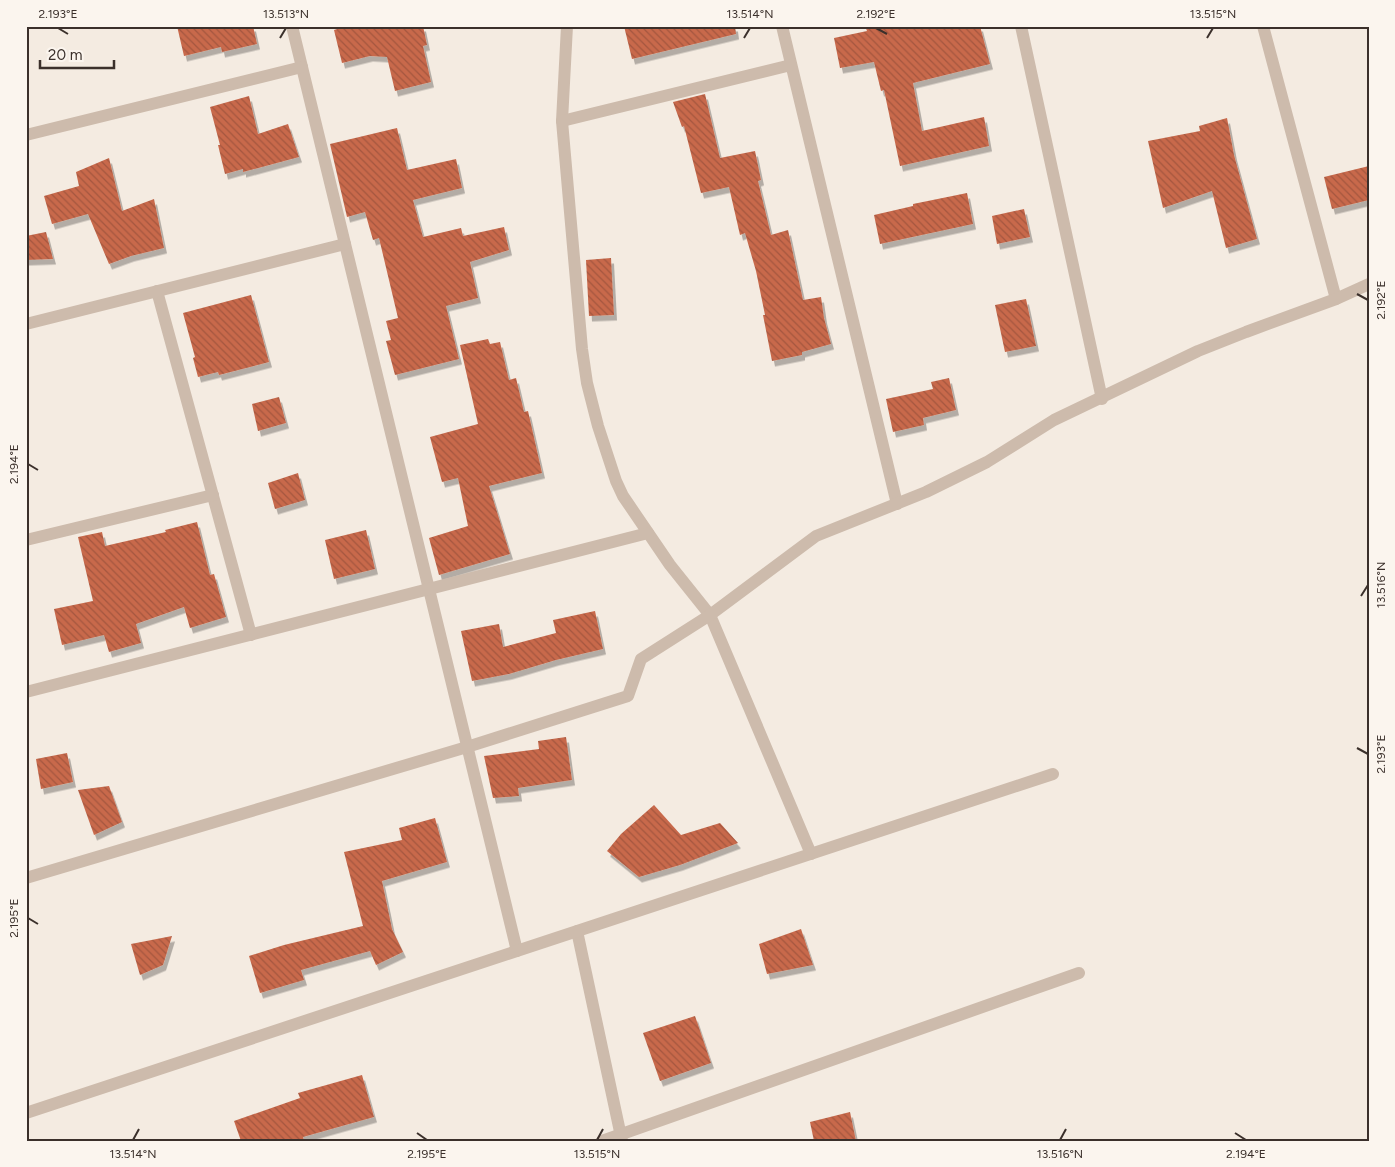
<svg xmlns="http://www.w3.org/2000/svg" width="1395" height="1167" viewBox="0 0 1395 1167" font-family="Figtree,sans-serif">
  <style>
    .building { fill: url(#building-back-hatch); filter: url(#shadow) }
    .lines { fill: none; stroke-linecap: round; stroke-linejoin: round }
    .street { stroke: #cdbbac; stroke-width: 12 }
    .ticks { fill: none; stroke: #3b302b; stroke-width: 2 }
    .neatline { fill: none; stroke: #3b302b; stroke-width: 2 }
    .ticks-label { font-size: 12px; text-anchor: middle; fill: #3b302b }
  </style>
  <defs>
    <pattern id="building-back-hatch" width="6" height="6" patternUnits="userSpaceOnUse" patternTransform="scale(1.25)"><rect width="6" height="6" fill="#c8694b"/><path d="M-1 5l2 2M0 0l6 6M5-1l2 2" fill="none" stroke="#a4573f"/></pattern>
    <filter id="shadow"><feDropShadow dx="3" dy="5.5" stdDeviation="0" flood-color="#0004"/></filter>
  </defs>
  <rect width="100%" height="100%" fill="#f4ebe1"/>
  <g class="building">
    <path d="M177,26H253L257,44L222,52L221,47L184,56Z"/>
    <path d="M347,26H423L427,45L423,46L431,82L395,91L387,57L370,56L342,63L334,30Z"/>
    <path d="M624,26H735L736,34L632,59Z"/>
    <path d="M865,26H980L990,64L913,83L922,131L984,117L989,146L900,166L884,90L881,91L874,62L840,68L834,38L867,31Z"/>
    <path d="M705,94L720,158L755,151L761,180L758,181L771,235L788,230L803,300L821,297L824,318L831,344L802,352V355L772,361L763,315H765L756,271L745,233L740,235L729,187L701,193L684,126L682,127L673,102Z"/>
    <path d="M249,96L258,134L288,124L299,157L243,172V169L225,174L218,145H220L210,107Z"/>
    <path d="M1227,118L1234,155L1257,239L1226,248L1212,191L1163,208L1148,141L1200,131L1199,126Z"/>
    <path d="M397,128L407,170L456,159L462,188L413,200L423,237L461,228L463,236L504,227L509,250L470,262L478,298L446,306L459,359L395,375L386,341L391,340L386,321L398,318L379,238L373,240L365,212L347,217L330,144Z"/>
    <path d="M109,158L122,211L154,199L164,248L131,256L109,264L88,214L52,224L44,196L79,186L76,172Z"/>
    <path d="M1369,166V200L1332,209L1324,177Z"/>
    <path d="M967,193L973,224L880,244L874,215L913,206V204Z"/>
    <path d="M1024,209L1030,237L997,244L992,216Z"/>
    <path d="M46,232L53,259L26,260V236Z"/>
    <path d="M611,258L614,315L589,316L586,260Z"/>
    <path d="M251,295L269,362L219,375L218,372L198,377L193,358L195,357L183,313Z"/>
    <path d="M1026,299L1036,346L1005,352L995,305Z"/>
    <path d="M488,339L490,344L500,342L509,380L516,378L524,412L528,411L542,473L489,486L510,554L439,575L429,538L468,526L458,478L442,482L430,437L478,424L460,345Z"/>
    <path d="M949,378L956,410L923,418L924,425L893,432L886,399L933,389L931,382Z"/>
    <path d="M279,397L286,423L258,431L252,404Z"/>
    <path d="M298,473L305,500L275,509L268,483Z"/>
    <path d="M197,522L210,575L214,574L226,617L190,628L184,607L136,624L141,643L109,652L104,635L62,645L54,609L93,601L78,537L102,532L105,546L166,532L165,530Z"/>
    <path d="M366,530L375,569L334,579L325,540Z"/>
    <path d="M595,611L603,649L556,660L509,674L472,681L461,631L499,624L503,647L556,633L553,620Z"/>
    <path d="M566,737L572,780L518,788L519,796L493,798L484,756L539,749L538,741Z"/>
    <path d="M67,753L73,782L41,789L36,759Z"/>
    <path d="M109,786L122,822L94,835L78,790Z"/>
    <path d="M654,805L681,835L720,823L738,843L680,865L639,877L607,851L621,834Z"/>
    <path d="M435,818L447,862L382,881L392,929L403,952L376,965L370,951L301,970L304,980L260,993L249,956L284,945L363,926L344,852L402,840L399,828Z"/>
    <path d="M801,929L813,965L767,974L759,944Z"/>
    <path d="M172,936L163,965L140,975L131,944Z"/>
    <path d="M695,1016L711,1063L660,1081L643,1033Z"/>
    <path d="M362,1075L374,1117L303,1137L304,1141H241L234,1121L300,1098L298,1093Z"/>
    <path d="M850,1112L856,1141H814L810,1122Z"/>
  </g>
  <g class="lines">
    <g class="street">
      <path d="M292,26L517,951"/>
      <path d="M567,26L562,121L582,349L587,383L598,426L616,481L623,496L670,565L710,615L811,854"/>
      <path d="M782,26L897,504"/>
      <path d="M1021,26L1102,399"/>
      <path d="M1263,26L1336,299"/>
      <path d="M562,121L791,65"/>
      <path d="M26,135L302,67"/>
      <path d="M157,291L251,635"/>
      <path d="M26,324L345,244"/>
      <path d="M26,540L213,495"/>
      <path d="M26,692L648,533"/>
      <path d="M26,878L467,747L628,696L641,659L710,615L816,536L926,492L987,462L1054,420L1198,351L1246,332L1336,299L1369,284"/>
      <path d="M577,931L622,1141"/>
      <path d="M26,1113L1053,774"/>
      <path d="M602,1141L1079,973"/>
    </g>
  </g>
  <path class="ticks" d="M58,28L68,34M876,28L887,34M280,38L286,28M744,38L750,28M1207,38L1213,28M1357,294L1368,300M28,464L38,470M1361,596L1368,585M1357,748L1368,754M28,918L38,924M417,1133L427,1140M1235,1133L1246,1140M133,1140L139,1129M597,1140L603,1129M1060,1140L1066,1129"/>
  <rect width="1395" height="1167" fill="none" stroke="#fbf5ee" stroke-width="55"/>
  <path d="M40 60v8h74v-8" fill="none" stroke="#3b302b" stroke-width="2.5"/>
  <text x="48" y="60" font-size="15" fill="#3b302b" stroke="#fbf5ee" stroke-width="4" paint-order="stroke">20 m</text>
  <rect x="28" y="28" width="1340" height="1112" class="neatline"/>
  <g class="ticks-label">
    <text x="58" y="18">2.193°E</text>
    <text x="286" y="18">13.513°N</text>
    <text x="750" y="18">13.514°N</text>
    <text x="876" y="18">2.192°E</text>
    <text x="1213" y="18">13.515°N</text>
    <text transform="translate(1381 300) rotate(-90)" y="4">2.192°E</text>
    <text transform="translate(14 464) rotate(-90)" y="4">2.194°E</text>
    <text transform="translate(1381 585) rotate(-90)" y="4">13.516°N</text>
    <text transform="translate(1381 754) rotate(-90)" y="4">2.193°E</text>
    <text transform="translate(14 918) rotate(-90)" y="4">2.195°E</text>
    <text x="133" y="1158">13.514°N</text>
    <text x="427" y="1158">2.195°E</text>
    <text x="597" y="1158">13.515°N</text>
    <text x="1060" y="1158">13.516°N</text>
    <text x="1246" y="1158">2.194°E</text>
  </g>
</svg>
